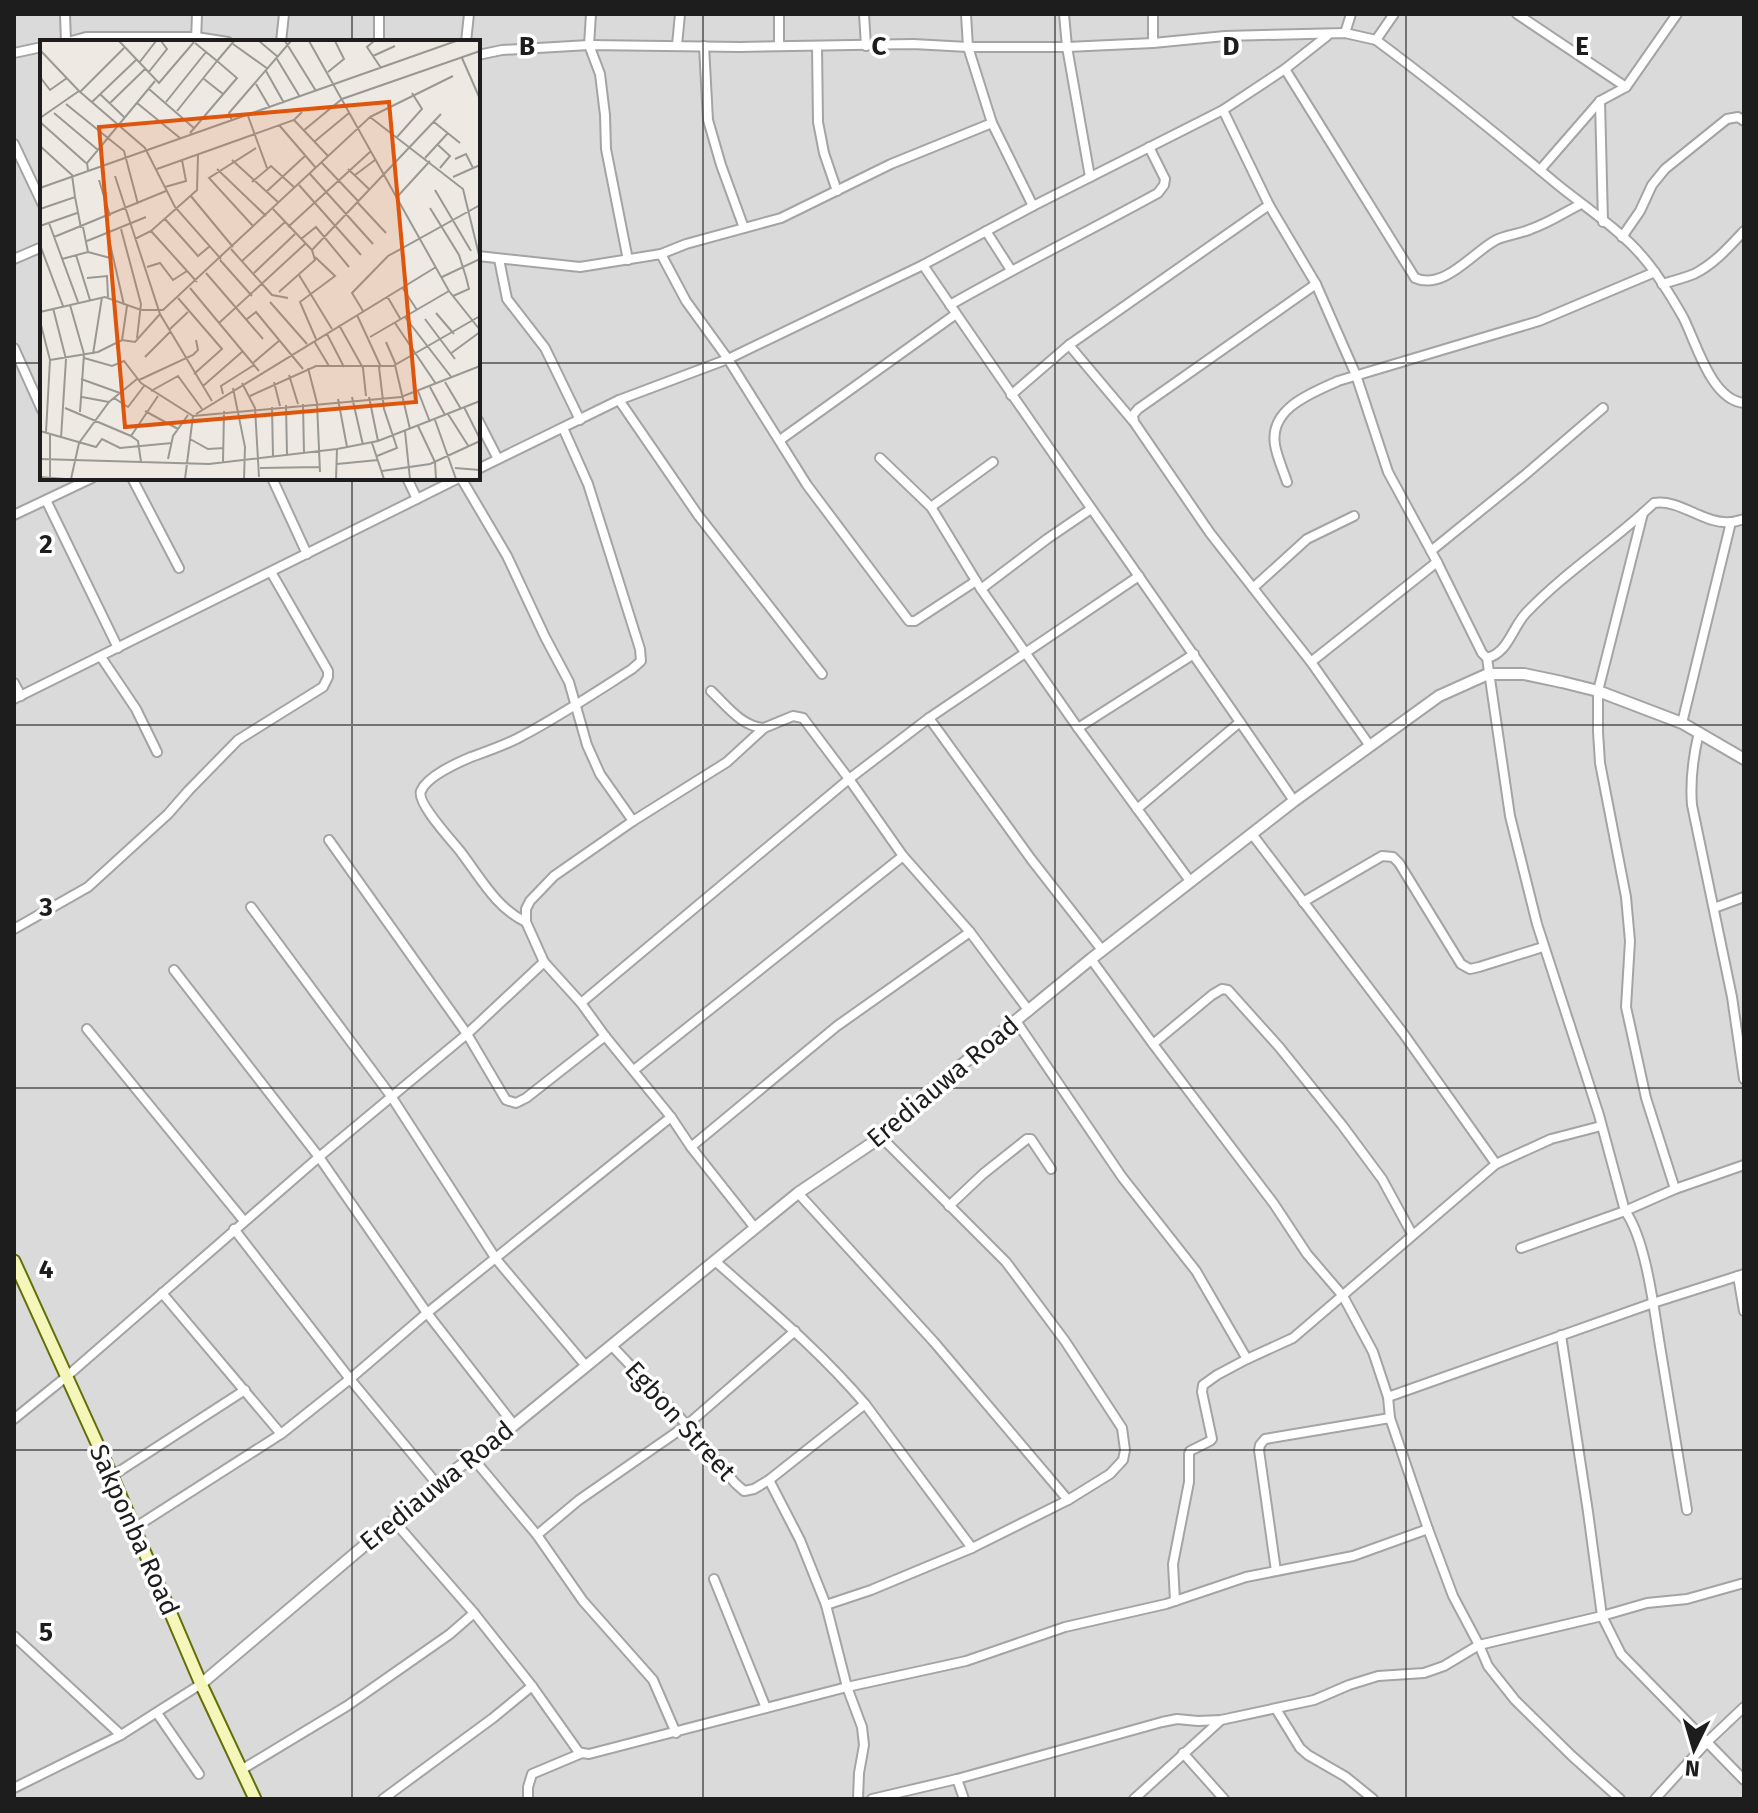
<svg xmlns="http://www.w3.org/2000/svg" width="1758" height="1813" viewBox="0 0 1758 1813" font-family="'Fira Sans',sans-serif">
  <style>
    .residential { fill: #dbdada; fill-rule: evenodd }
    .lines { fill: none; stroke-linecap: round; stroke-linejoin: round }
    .minor-casing { stroke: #a4a4a4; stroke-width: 12 }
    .tertiary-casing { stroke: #a4a4a4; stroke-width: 14 }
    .secondary-casing { stroke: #646f09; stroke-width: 15 }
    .minor { stroke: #fff; stroke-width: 8 }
    .tertiary { stroke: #fff; stroke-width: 10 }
    .secondary { stroke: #f4f7b9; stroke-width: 11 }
    .grid { fill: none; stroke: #1d1d1d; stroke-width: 2; stroke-opacity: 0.55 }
    .labels { text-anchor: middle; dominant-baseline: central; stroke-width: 7; stroke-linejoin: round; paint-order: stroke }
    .street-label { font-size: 26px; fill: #1d1d1d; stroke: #fff }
    .inset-road { fill: none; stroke: #9a9894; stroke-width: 2 }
    .view { fill: #de560d; fill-opacity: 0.15; stroke: #de560d; stroke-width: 4 }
    .inset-edge { fill: none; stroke: #1d1d1d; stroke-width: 4 }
    .grid-label { font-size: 26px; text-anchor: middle; font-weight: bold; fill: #1d1d1d; stroke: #fff; stroke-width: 7; stroke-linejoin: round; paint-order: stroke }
  </style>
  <rect width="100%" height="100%" fill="#eeeae3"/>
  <path class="residential" d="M14,14H1744V1799H14ZM42,42H478V478H42Z"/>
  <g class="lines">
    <defs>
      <g id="minor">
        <path d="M65,14L66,42"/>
        <path d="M379,14V42"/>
        <path d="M591,14L589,45L600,74L605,115L606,149L628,260"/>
        <path d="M779,14V46"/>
        <path d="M864,14L866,46"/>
        <path d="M966,14L968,47L992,123L1033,206"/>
        <path d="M1064,14L1067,47L1090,177"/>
        <path d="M1153,14V43"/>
        <path d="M1517,14L1626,87"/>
        <path d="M1345,33L1351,14"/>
        <path d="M1376,40L1394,14"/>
        <path d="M196,41L197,14"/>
        <path d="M68,42L86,37H196L228,42"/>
        <path d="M281,42L284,14"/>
        <path d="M466,42L469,14"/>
        <path d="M677,45L680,14"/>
        <path d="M704,46L708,120L721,165L744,228"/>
        <path d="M817,46L818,122L824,153L837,191"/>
        <path d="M14,53L42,47"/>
        <path d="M478,55L502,50L589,45L740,47L913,44L968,47H1067L1153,43L1225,36L1345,33L1376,40C1438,86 1498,135 1558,185C1584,206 1621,231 1642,256C1658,274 1671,296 1683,317C1696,342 1711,400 1744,403"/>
        <path d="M1285,69L1415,278C1444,291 1473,252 1496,240C1506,235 1520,234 1531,229C1549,223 1565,212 1581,204"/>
        <path d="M1600,101L1603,222"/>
        <path d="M1223,110L1269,205L1316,284L1356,375L1388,472L1437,562L1482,653L1487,658L1510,816L1537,924L1599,1115L1625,1211C1646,1239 1654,1310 1660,1346C1669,1401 1678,1456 1687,1510"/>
        <path d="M14,144L42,203"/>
        <path d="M1540,170L1600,101L1626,87L1677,14"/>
        <path d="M986,231L1011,270"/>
        <path d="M1622,237L1640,211L1652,185L1665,169L1727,119L1738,117L1744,121"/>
        <path d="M661,254L686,301L728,359L807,485L909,621H915L976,581"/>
        <path d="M478,256L580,267L661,254L686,244L781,218L891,164L992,123"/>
        <path d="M14,259L42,247"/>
        <path d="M499,259L507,299L545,348L580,420"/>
        <path d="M923,265C1045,445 1172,621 1294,801"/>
        <path d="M1316,284L1138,409L1133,415L1134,422L1210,533L1311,662L1370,746"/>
        <path d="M1662,284C1673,281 1684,278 1694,274C1714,264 1729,247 1744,231"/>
        <path d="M950,305C1018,266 1089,231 1158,193L1164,185L1165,179L1149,147"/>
        <path d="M1069,345L1133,421"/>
        <path d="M14,348L42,410"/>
        <path d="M1011,395L1069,345L1269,205"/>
        <path d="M619,400L698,515L822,674"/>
        <path d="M478,420L498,459"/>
        <path d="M780,440L956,314"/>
        <path d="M880,458L931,507L981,589L1078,728L1190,881"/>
        <path d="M478,469L619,400L728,359L923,265L1033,206L1223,110L1285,69L1327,36"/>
        <path d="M132,478L179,568"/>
        <path d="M272,478L307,554"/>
        <path d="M407,478L417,499"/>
        <path d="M461,478L507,556L545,637L569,682L587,745L600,774L633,821"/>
        <path d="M1287,482C1283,470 1277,457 1275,445C1269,408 1312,393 1338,381L1539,321L1655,272"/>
        <path d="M46,500L118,648"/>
        <path d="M931,507L993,462"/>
        <path d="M1643,513L1598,691V732L1600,763L1626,897L1630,941L1626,1007L1646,1098L1675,1189"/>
        <path d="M14,515L92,478"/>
        <path d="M1431,551L1526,474L1603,408"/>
        <path d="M1253,588L1307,539L1354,516"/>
        <path d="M981,589L1047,539L1091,509"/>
        <path d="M101,657L136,709L157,752"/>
        <path d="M1487,658C1508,653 1512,628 1526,613C1565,572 1613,542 1654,503C1681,499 1704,525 1731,522C1735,522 1740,520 1744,519"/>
        <path d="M1311,662L1437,562"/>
        <path d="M14,683L21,696"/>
        <path d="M711,691C727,706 742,727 764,728"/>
        <path d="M14,699L459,478"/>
        <path d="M929,718L1031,859L1102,950"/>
        <path d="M1682,723L1731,522"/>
        <path d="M1078,728L1194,654"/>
        <path d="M1699,732C1693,757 1690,780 1692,805L1732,997L1744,1079"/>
        <path d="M1137,809L1240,722"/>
        <path d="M1252,834L1403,1033L1496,1164"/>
        <path d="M329,840L467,1034L506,1100L516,1103L526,1098L605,1036"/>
        <path d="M1303,902L1382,856L1393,857L1399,863L1461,964L1470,969L1479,967L1543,947"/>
        <path d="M251,907L391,1096L496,1259L586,1366"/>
        <path d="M1714,908L1744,897"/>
        <path d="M526,922C496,908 480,877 460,851C452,841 416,802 421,791C427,776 457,763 471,757C488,751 506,745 522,736C560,716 596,692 632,669L641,661L640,649L588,484L563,428"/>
        <path d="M14,929L88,887L168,814L189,790L238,740L323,687L328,677V671L271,572"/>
        <path d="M1091,959L1153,1044L1274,1204L1307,1254L1343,1296L1373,1352L1388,1397L1390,1418L1428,1529L1453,1596L1479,1645L1488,1666L1515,1700L1572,1756L1620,1799"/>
        <path d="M544,962L526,922V909L530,901L554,876L633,821L727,762L764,728L793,716L803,718L849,779L903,856L970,932L1029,1011"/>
        <path d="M174,970L319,1157L427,1313L514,1425"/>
        <path d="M581,1003L849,779L929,718L1139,576"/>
        <path d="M1016,1021L1122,1177L1196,1271L1247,1359"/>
        <path d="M87,1029L244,1221"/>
        <path d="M1153,1044L1212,995L1222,989L1228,990L1280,1048L1342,1125L1382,1179L1412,1234"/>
        <path d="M634,1070L903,856"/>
        <path d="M691,1147L837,1026L970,932"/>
        <path d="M798,1193L934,1342L1068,1500"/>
        <path d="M949,1206L983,1174L1027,1139H1031L1051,1169"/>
        <path d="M234,1229L350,1379L437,1484"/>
        <path d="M1521,1248L1625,1211L1675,1189L1744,1165"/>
        <path d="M715,1261C767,1307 820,1351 865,1404L972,1548"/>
        <path d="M1738,1276L1744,1311"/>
        <path d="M162,1293L281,1434"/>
        <path d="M1561,1335L1588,1512L1602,1616L1621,1654L1744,1780"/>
        <path d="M612,1346L687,1425L735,1483L744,1491L754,1489L769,1480L865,1404"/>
        <path d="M1388,1397L1653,1303L1744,1274"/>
        <path d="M14,1419L66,1377L319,1157L467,1034L544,962L581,1003L605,1036L671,1117L691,1147L755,1228"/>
        <path d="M472,1457L537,1535L583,1601L653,1680L676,1733"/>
        <path d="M112,1476L245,1390"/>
        <path d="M769,1480L800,1540L826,1605L847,1687L862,1727L864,1745L859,1773L858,1799"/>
        <path d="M393,1520L474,1613L532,1686L578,1751L582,1753"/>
        <path d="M134,1528L281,1434L350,1379L427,1313L671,1117"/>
        <path d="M537,1535L579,1500L687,1425L795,1331"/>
        <path d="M1276,1571L1259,1450L1260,1445L1265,1439L1390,1418"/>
        <path d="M714,1579L766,1708"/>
        <path d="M1175,1601L1173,1564L1189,1482V1454L1190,1451L1210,1441L1212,1439L1202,1392L1203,1385L1217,1375L1247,1359L1293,1338L1496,1164L1551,1139L1601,1126"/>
        <path d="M826,1605L871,1590L972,1548L1068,1500L1110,1474L1123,1460L1125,1450L1122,1428L1065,1341L1006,1262L881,1137"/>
        <path d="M14,1636L121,1735L201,1684"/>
        <path d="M1276,1709L1300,1748L1308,1755L1346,1777L1373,1799"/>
        <path d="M157,1713L199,1774"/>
        <path d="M1183,1753L1224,1799"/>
        <path d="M241,1770L347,1706L450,1634L474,1613"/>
        <path d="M957,1779L964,1799"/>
        <path d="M14,1788L121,1735"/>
        <path d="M383,1799L493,1718L532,1686"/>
        <path d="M528,1799V1787L532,1774L582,1753L589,1754L847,1687L966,1661L1065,1627L1166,1604L1246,1577L1353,1556L1428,1529"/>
        <path d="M872,1799L957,1779L1162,1722L1177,1719L1198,1721L1221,1720L1314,1700L1349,1685L1378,1676L1424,1673L1444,1666L1479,1645L1602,1616L1647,1603L1687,1599L1744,1583"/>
        <path d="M1134,1799L1221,1720"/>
        <path d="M1655,1799L1707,1742L1744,1707"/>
      </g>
      <path id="tertiary" d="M201,1684L437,1484L514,1425L798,1193L881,1137L920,1099L1091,959L1294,801L1439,696L1488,674H1524L1562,682L1598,691L1682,723L1744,759"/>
      <path id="secondary" d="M14,1261L112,1476L201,1684L255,1799"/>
    </defs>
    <use href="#minor" class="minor-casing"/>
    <use href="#tertiary" class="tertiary-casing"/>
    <use href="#secondary" class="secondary-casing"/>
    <use href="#minor" class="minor"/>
    <use href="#tertiary" class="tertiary"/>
    <use href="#secondary" class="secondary"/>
  </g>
  <path class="grid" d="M352,14V42M703,14V1799M1055,14V1799M1406,14V1799M14,363H42M478,363H1744M352,478V1799M14,725H1744M14,1088H1744M14,1450H1744"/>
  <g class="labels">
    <g class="street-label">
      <text transform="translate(943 1082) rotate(-40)">Erediauwa Road</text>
      <text transform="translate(680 1421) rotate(48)">Egbon Street</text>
      <text transform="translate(437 1486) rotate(-39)">Erediauwa Road</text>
      <text transform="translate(134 1530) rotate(66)">Sakponba Road</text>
    </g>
  </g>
  <g transform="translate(40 40)">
    <rect width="440" height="440" fill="#eeeae3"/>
    <path class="inset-road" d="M79,1L119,43L154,2M219,1L238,17M245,1L276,51M269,1L409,251L440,290M334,1L327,7L341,28M193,4L228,29M0,10L39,51L105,108L135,167L181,219M333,16L355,6M422,18L440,59M237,19L260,57M99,23L116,1M226,31L244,63M288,32L304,19L295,1M108,33L127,9L121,1M0,37L10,50L27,38M164,39L183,54M216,44L230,68M109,49L155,89M40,52L84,8M60,54L84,77M52,62L96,20M126,62L166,12M70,63L105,29M97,63L140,98M26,64L84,111L98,164M137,71L177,21L155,3M14,73L58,110M208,76L227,128M330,77L413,36M0,78L39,51M254,80L288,116M192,81L189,73L251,1M0,82L46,123M394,82L420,103M239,85L276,128M263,91L302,59L440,11M150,93L197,38L177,21L194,1M357,97L382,69L372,53M274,102L309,73M397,104L410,116L400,128M0,106L32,135L35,157M385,118L408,93M415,119L426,114L433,128M192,120L239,163M282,123L319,162M117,129L254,80L262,72M177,129L226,176M308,129L329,149M48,130L47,123L115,41M270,134L333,204M315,135L335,120M75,136L120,274L172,361M413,137L440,125M59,140L70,176M212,142L231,126L255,148M259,145L321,215M125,147L146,141L142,120M0,148L416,1M395,150L431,211M226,152L265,116M150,155L193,207M357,157L390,121M318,163L346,193M390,168L419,215L426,237L429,249L413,256M0,169L35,157L41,188M233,169L272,210L401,74M125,179L158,216L170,206M9,183L38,262M0,186L37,173M213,186L169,138L216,108M248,187L331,111M81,189L101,264L97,298M111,191L157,242M68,195L84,265M14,197L126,151M95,199L111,191L157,150L158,115M261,199L276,187L309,227M47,201L106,177M0,205L23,266M191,209L232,255L248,258M48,212L74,219M36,215L50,260M275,217L295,236L260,262L276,299M22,219L48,212L43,187M180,220L212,256M202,221L245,182M107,227L120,223L133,240L147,231M166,233L223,299M214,233L255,194M259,235L292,289M47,238L67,236L68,257M362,247L377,270M150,248L219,331M239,252L275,220L272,210M347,256L361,280M138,258L182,309L154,334M230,262L267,304M30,265L44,314L40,372M13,268L26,319L21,398M323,271L312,253L348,216L440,165M0,272L65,257L101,270H123L330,77L423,149L440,219L402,237M396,273L414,294M317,275L341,327M365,277L412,338M207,279L216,272L263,329M385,279L415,319M0,281L10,320L6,392M179,283L265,204M355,283L396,344M299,285L323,328L326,356M130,289L148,272M287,294L304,327M330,297L409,251M82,300L87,266M274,301L289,326M346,302L356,325M53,314L62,257M410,314L440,292M105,317L131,291M44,318L72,326L84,321L101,343L153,376L361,357L440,326M10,320L58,312L82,300L95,302L120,274M213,323L240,300M355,325L370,389M268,328L277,363L280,432M249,335L258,364M41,339L80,353M99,340L153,315L158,310L156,300M234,342L240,366M405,342L421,369M202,343L215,368L219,437M163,346L203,311M390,347L405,375M193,348L205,407L204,439M111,351L138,336L162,369M378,351L390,382M183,354L181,346L214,325M210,356L276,326H353L440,276M42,357L69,362M312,357L323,405M329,357L338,401M74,358L88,367L104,346M298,359L307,407M263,364L264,413M246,365L247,415M232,367L233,416M424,367L440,399M25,368L91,396L98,401L101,422M105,371L138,389M156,374L396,227M408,374L429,407M395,380L416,439M378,386L395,422L396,439M0,391L56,407L62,399L80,408L132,403M365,391L370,439M91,396L118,356M150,399L168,409L184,408M332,403L344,439M337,416L357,408L344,369L339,327M0,419L169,424L297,409L338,401L440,361M128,419L133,396L148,375M183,422L184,371M297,424L338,420M220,428L280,427M415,428L440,430M342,431L390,424L440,401M0,437L25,439M10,439V394M31,439L39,403L69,362L97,339M145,439L153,376M296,439L297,409"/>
    <path class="view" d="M349,62L376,362L85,387L59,87Z"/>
    <rect width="440" height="440" class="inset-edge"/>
  </g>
  <g class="grid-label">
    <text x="527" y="55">B</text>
    <text x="879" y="55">C</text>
    <text x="1231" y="55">D</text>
    <text x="1582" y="55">E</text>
    <text x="46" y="553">2</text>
    <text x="46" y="916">3</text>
    <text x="46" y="1278">4</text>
    <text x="46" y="1641">5</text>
  </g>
  <rect width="1758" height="1813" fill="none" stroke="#1d1d1d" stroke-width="32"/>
  <g transform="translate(1694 1749) rotate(185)" stroke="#ffffff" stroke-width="6" paint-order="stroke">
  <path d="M0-6L14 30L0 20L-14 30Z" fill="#1d1d1d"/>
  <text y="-12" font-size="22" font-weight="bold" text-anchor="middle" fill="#1d1d1d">N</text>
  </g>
</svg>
